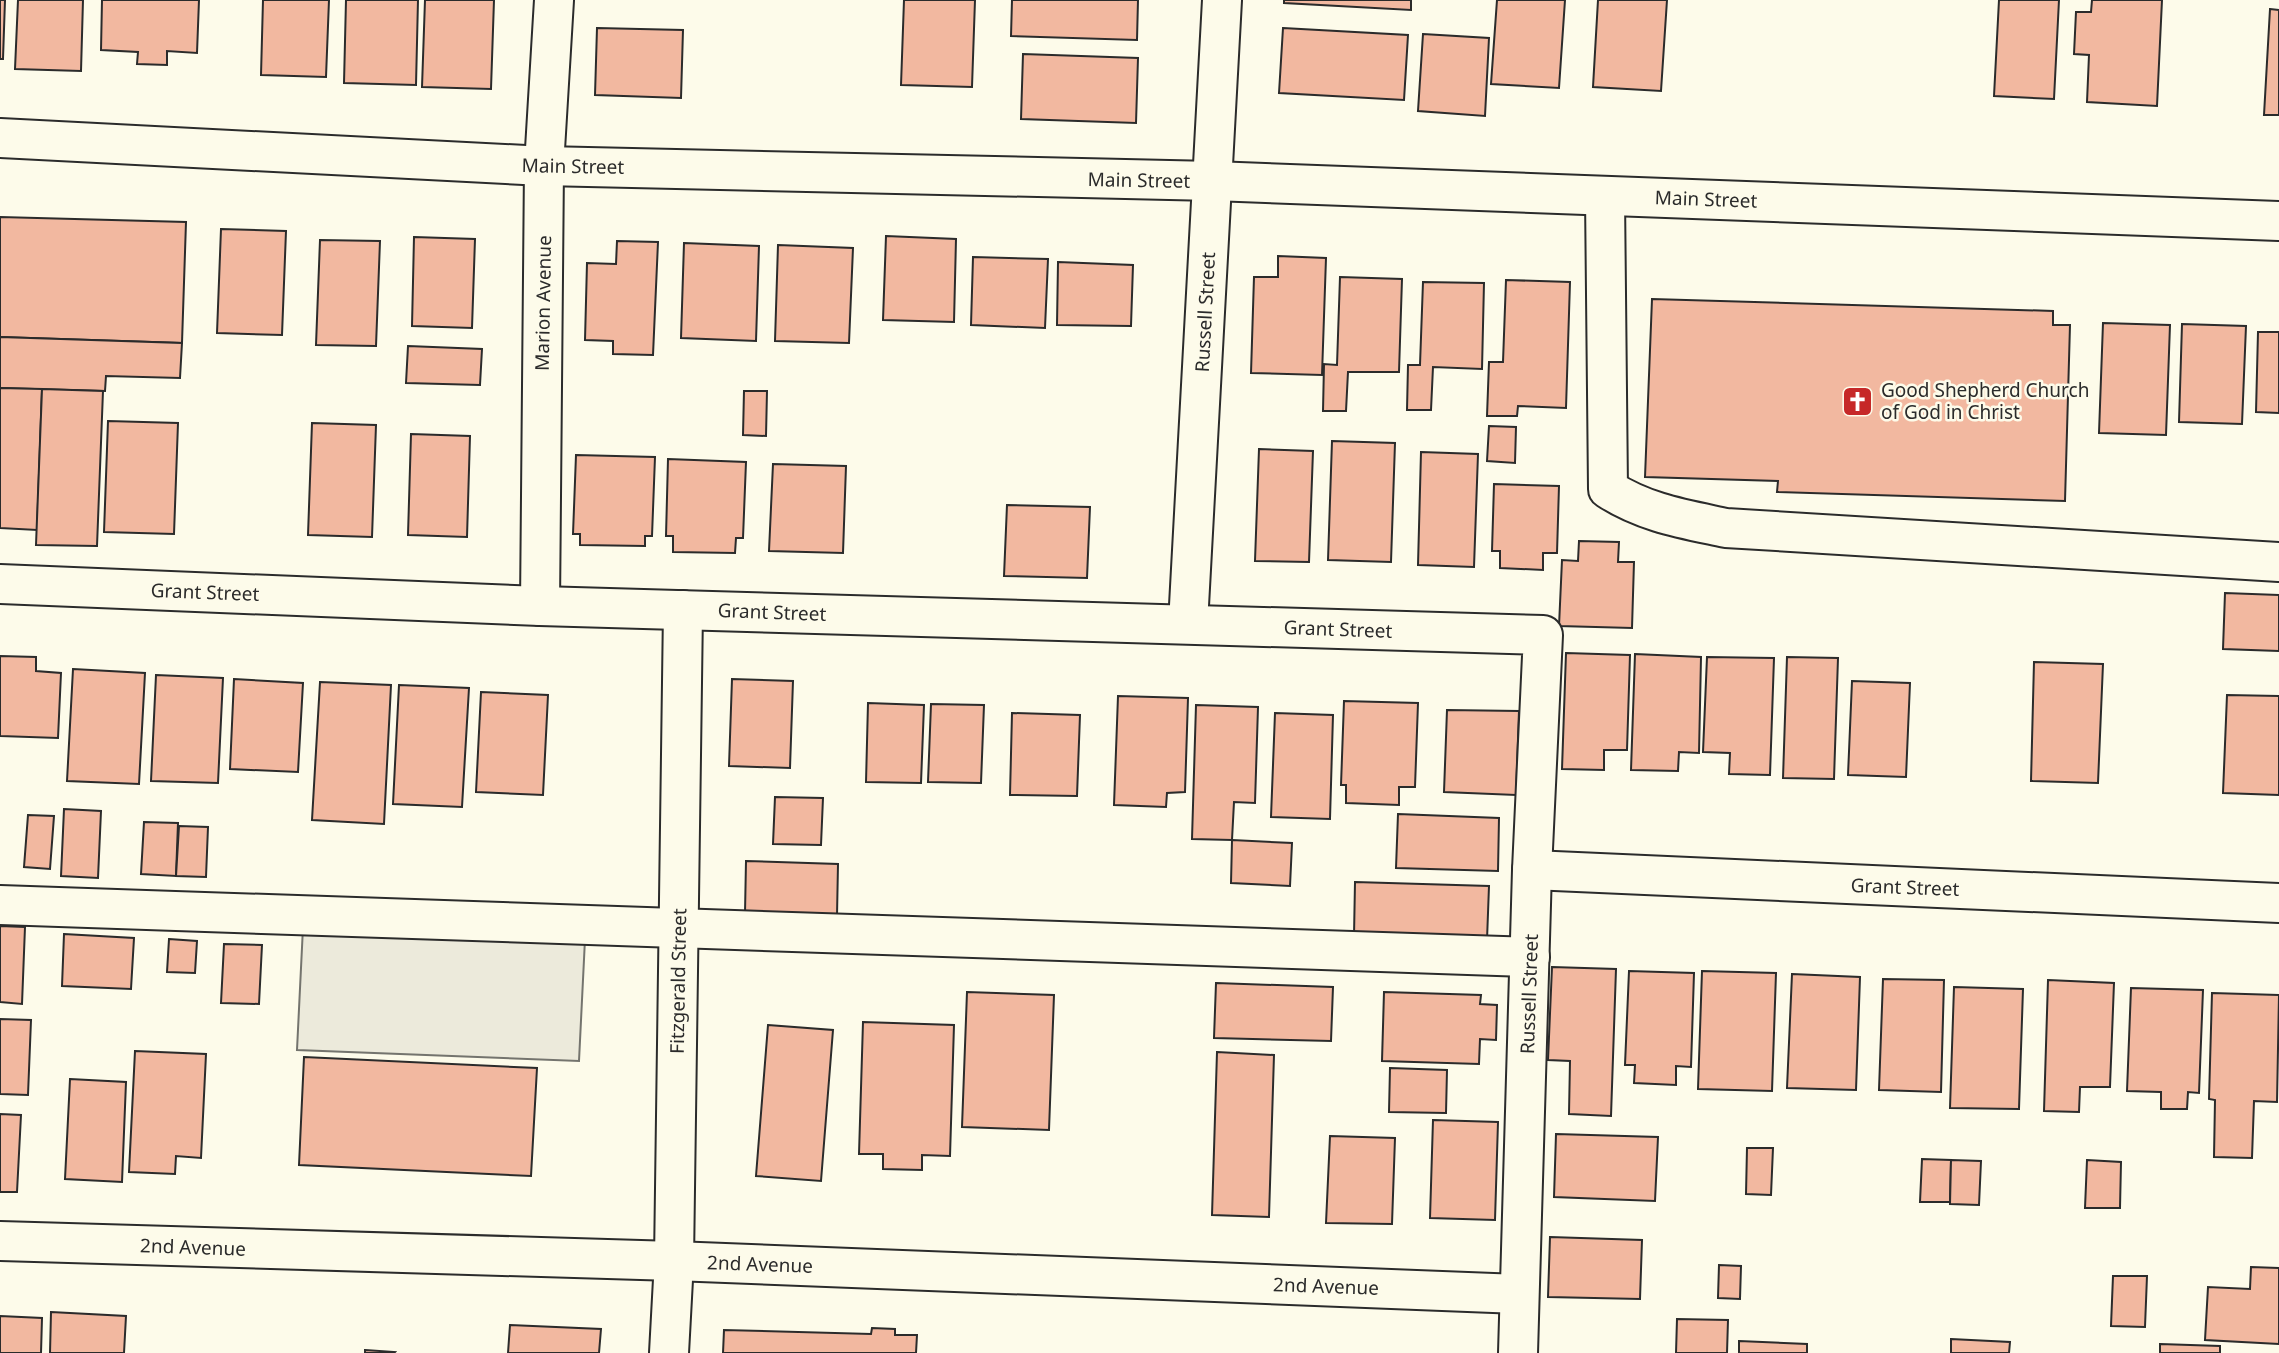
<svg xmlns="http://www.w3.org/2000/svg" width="2279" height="1353" viewBox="0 0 2279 1353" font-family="'Noto Sans',sans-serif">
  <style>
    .parking { fill: #eceadb; stroke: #74746e; stroke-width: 2 }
    .building { fill: #f2b8a0; stroke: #2b2b2b; stroke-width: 2 }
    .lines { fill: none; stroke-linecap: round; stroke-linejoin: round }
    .minor-casing { stroke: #2b2b2b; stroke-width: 42 }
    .minor { stroke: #fdfbea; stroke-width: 38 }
    .labels { text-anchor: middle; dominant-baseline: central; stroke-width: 5; stroke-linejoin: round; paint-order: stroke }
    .street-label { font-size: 19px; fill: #2b2b2b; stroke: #fdfbea }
    .poi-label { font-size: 19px; fill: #2b2b2b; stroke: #fdfbea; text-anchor: start }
  </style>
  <rect width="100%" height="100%" fill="#fdfbea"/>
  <path class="parking" d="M303,927L585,939L579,1061L297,1050Z"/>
  <g class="building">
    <path d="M0,0H5L3,59H0Z"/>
    <path d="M18,0H83L81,71L15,69Z"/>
    <path d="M102,0H199L197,53L167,51V65L137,64L138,52L101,50Z"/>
    <path d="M263,0H329L326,77L261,75Z"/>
    <path d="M346,0H418L416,85L344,83Z"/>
    <path d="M425,0H494L491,89L422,87Z"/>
    <path d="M904,0H975L972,87L901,85Z"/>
    <path d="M1012,0H1138L1137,40L1011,36Z"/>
    <path d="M1284,0H1411V10L1284,3Z"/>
    <path d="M1497,0H1565L1559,88L1491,84Z"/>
    <path d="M1598,0H1667L1661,91L1593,87Z"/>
    <path d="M1999,0H2059L2054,99L1994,96Z"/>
    <path d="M2092,0H2162L2157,106L2087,102L2089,55L2074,54L2076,12H2091Z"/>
    <path d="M2270,9L2279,10V115H2264Z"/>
    <path d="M597,28L683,30L681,98L595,95Z"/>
    <path d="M1283,28L1408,35L1404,100L1279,93Z"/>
    <path d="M1423,34L1489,38L1485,116L1418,111Z"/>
    <path d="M1023,54L1138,58L1136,123L1021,119Z"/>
    <path d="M0,217L186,222L182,343L0,337Z"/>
    <path d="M221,229L286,231L282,335L217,333Z"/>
    <path d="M886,236L956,239L954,322L883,320Z"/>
    <path d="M414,237L475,239L472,328L412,326Z"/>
    <path d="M320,240L380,241L376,346L316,345Z"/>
    <path d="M617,241L658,242L653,355L613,354V341L585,340L587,263L616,264Z"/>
    <path d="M684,243L759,246L756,341L681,338Z"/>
    <path d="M778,245L853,248L849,343L775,341Z"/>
    <path d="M1278,256L1326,258L1322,375L1251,373L1254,277H1278Z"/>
    <path d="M973,257L1048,259L1045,328L971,325Z"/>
    <path d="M1058,262L1133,265L1131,326L1057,325Z"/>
    <path d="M1340,277L1402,279L1399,372H1348L1346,411H1323L1324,364L1337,365Z"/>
    <path d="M1506,280L1570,282L1566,408L1518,406L1517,416H1487L1489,362H1503Z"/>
    <path d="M1423,282L1484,283L1482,369L1433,367L1431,410H1407L1408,365H1420Z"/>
    <path d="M1652,299L2053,311V325H2070L2065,501L1777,492L1778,481L1645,477Z"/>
    <path d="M2103,323L2170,325L2166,435L2099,433Z"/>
    <path d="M2182,324L2246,326L2242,424L2179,422Z"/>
    <path d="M2258,332H2279V413L2256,412Z"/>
    <path d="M0,337L182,343L180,378L106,376L105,391L0,388Z"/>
    <path d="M408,346L482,349L480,385L406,383Z"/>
    <path d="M0,388L42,389L37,530L0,528Z"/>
    <path d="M42,389L103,391L97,546L36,545Z"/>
    <path d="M744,391H767L766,436L743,435Z"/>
    <path d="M108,421L178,423L174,534L104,532Z"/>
    <path d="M312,423L376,425L372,537L308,535Z"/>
    <path d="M1489,426L1516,427L1515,463L1487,461Z"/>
    <path d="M411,434L470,436L467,537L408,535Z"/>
    <path d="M1332,441L1395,443L1391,562L1328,560Z"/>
    <path d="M1259,449L1313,451L1309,562L1255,561Z"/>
    <path d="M1421,452L1478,454L1474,567L1418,565Z"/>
    <path d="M576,455L655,457L652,536H645V546L580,545V534H573Z"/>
    <path d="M668,459L746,462L743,538H736L735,553L673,552V536H666Z"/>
    <path d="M773,464L846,466L843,553L769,551Z"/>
    <path d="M1494,484L1559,486L1557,553H1543V570L1500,568V551H1492Z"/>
    <path d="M1007,505L1090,507L1087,578L1004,576Z"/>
    <path d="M1579,541L1619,542L1618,562H1634L1632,628L1559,626L1562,560L1578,561Z"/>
    <path d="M2225,593L2279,595V651L2223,649Z"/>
    <path d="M1566,653L1630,655L1627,750H1604V770L1562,769Z"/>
    <path d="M1635,654L1701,657L1699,753L1679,752L1678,771L1631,770Z"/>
    <path d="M0,656L36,657V671L61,673L58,738L0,736Z"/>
    <path d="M1707,657L1774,658L1770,775L1729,774L1730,753L1703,752Z"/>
    <path d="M1787,657L1838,658L1834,779L1783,778Z"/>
    <path d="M2034,662L2103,664L2098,783L2031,781Z"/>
    <path d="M73,669L145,673L139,784L67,781Z"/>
    <path d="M156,675L223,678L218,783L151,781Z"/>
    <path d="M234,679L303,683L298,772L230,769Z"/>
    <path d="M732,679L793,681L790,768L729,766Z"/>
    <path d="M1852,681L1910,683L1906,777L1848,775Z"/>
    <path d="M320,682L391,685L384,824L312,820Z"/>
    <path d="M399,685L469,688L462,807L393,804Z"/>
    <path d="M481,692L548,695L543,795L476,792Z"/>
    <path d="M2227,695L2279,696V795L2223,793Z"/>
    <path d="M1118,696L1188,698L1185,792L1167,793L1166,807L1114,805Z"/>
    <path d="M1344,701L1418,703L1415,787H1399V805L1346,803V785H1341Z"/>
    <path d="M868,703L924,705L921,783L866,782Z"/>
    <path d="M931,704L984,705L981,783L928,782Z"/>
    <path d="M1196,705L1258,707L1255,803L1234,802L1232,840L1192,839Z"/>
    <path d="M1447,710L1519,711L1516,795L1444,792Z"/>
    <path d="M1012,713L1080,715L1077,796L1010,795Z"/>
    <path d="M1275,713L1333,715L1330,819L1271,817Z"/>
    <path d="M775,797L823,798L821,845L773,844Z"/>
    <path d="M64,809L101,811L98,878L61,876Z"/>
    <path d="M1398,814L1499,818L1498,871L1396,868Z"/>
    <path d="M28,815L54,816L50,869L24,867Z"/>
    <path d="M144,822L178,823L176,876L141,874Z"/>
    <path d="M179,826L208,827L206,877L176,876Z"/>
    <path d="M1232,840L1292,843L1290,886L1231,883Z"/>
    <path d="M746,861L838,864L837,916L745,913Z"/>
    <path d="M1355,882L1489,886L1487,940L1354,936Z"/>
    <path d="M0,926L25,927L22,1004L0,1002Z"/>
    <path d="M64,934L134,938L131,989L62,986Z"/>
    <path d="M169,939L197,941L195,973L167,972Z"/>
    <path d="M224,944L262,945L259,1004L221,1003Z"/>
    <path d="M1552,967L1616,969L1611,1116L1569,1114L1570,1061L1548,1060Z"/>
    <path d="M1629,971L1694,973L1691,1067L1676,1066V1085L1634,1083L1635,1065H1625Z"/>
    <path d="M1702,971L1776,973L1772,1091L1698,1089Z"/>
    <path d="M1792,974L1860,977L1856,1090L1787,1088Z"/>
    <path d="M1883,979L1944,980L1941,1092L1879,1090Z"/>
    <path d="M2048,980L2114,983L2110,1087H2080L2079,1112L2044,1111Z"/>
    <path d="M1216,983L1333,987L1331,1041L1214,1038Z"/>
    <path d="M1954,987L2023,989L2019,1109L1950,1108Z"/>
    <path d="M2131,988L2203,990L2199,1093L2188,1092L2187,1109H2161V1092L2127,1091Z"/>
    <path d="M967,992L1054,995L1049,1130L962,1127Z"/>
    <path d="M1384,992L1481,995L1480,1004L1497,1005L1496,1040L1480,1039L1479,1064L1382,1061Z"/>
    <path d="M2212,993L2279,995L2277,1102L2254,1101L2252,1158L2214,1157L2215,1100L2209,1099Z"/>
    <path d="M0,1019L31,1020L28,1095L0,1094Z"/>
    <path d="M863,1022L954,1025L950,1156L922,1155V1170L883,1169V1154H859Z"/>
    <path d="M768,1025L833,1030L821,1181L756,1176Z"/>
    <path d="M135,1051L206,1054L201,1158L176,1156L175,1174L129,1172Z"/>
    <path d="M1217,1052L1274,1055L1269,1217L1212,1215Z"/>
    <path d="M304,1057L537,1068L531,1176L299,1165Z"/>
    <path d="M1390,1068L1447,1070L1446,1113L1389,1112Z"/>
    <path d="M70,1079L126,1082L122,1182L65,1179Z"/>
    <path d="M0,1114L21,1115L17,1192H0Z"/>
    <path d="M1433,1120L1498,1122L1495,1220L1430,1218Z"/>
    <path d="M1556,1134L1658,1137L1655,1201L1554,1197Z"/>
    <path d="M1330,1136L1395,1138L1392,1224L1326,1223Z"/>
    <path d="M1747,1148H1773L1771,1195L1746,1194Z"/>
    <path d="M1922,1159L1951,1160L1950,1202H1920Z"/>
    <path d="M1951,1160L1981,1161L1979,1205L1950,1204Z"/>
    <path d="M2087,1160L2121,1162L2120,1208H2085Z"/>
    <path d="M1550,1237L1642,1240L1640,1299L1548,1297Z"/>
    <path d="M1719,1265L1741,1266L1740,1299L1718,1298Z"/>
    <path d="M2251,1267L2279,1268V1344L2205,1340L2208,1287L2250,1289Z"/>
    <path d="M2113,1276H2147L2145,1327L2111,1326Z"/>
    <path d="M51,1312L126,1316L124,1353H50Z"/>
    <path d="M0,1316L42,1318L41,1353H0Z"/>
    <path d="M1677,1319L1728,1320L1727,1353H1676Z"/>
    <path d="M510,1325L601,1329L599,1353H508Z"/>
    <path d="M872,1328L895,1329V1335H917L916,1353H723L724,1330L871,1334Z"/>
    <path d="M1951,1339L2010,1342L2009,1353H1951Z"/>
    <path d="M1739,1341L1807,1344V1353H1739Z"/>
    <path d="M2160,1344L2220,1346V1353H2160Z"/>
    <path d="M365,1350L395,1352L394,1353H365Z"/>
  </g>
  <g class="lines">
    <defs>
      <g id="minor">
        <path d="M0,138L544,166L1213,181L2279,221"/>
        <path d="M1605,196L1608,489C1645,513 1684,519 1726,528L2279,562"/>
        <path d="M0,584L540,606L1543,635L1532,870L1518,1353"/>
        <path d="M540,606L544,166L554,0"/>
        <path d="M1188,624L1222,0"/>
        <path d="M1532,870L2279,903"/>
        <path d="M0,905L1530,957"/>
        <path d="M0,1241L674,1261L1519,1294"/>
        <path d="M669,1353L674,1261L683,610"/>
      </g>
    </defs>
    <use href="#minor" class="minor-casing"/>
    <use href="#minor" class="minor"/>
  </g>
  <defs>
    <symbol id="church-square" viewBox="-11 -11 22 22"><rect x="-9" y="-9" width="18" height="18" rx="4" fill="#c62828" stroke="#fdfbea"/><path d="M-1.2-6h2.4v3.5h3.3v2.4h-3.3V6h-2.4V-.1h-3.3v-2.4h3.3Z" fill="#fff"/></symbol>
  </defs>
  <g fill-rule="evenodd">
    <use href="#church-square" x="1840" y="384" width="35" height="35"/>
  </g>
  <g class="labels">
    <g class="street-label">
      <text transform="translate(573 166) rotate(1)">Main Street</text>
      <text transform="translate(1139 180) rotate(1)">Main Street</text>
      <text transform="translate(1706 199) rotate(2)">Main Street</text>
      <text transform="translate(543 303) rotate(-89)">Marion Avenue</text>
      <text transform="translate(1205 312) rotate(-87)">Russell Street</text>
      <text transform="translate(205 592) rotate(2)">Grant Street</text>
      <text transform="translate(772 612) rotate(2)">Grant Street</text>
      <text transform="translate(1338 629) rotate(2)">Grant Street</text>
      <text transform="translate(1905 887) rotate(2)">Grant Street</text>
      <text transform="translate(678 981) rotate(-89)">Fitzgerald Street</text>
      <text transform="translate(1529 994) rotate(-88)">Russell Street</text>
      <text transform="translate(193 1247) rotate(2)">2nd Avenue</text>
      <text transform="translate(760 1264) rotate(2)">2nd Avenue</text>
      <text transform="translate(1326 1286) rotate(2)">2nd Avenue</text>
    </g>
    <g class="poi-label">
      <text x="1881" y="390">Good Shepherd Church<tspan x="1881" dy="22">of God in Christ</tspan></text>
    </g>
  </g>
</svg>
